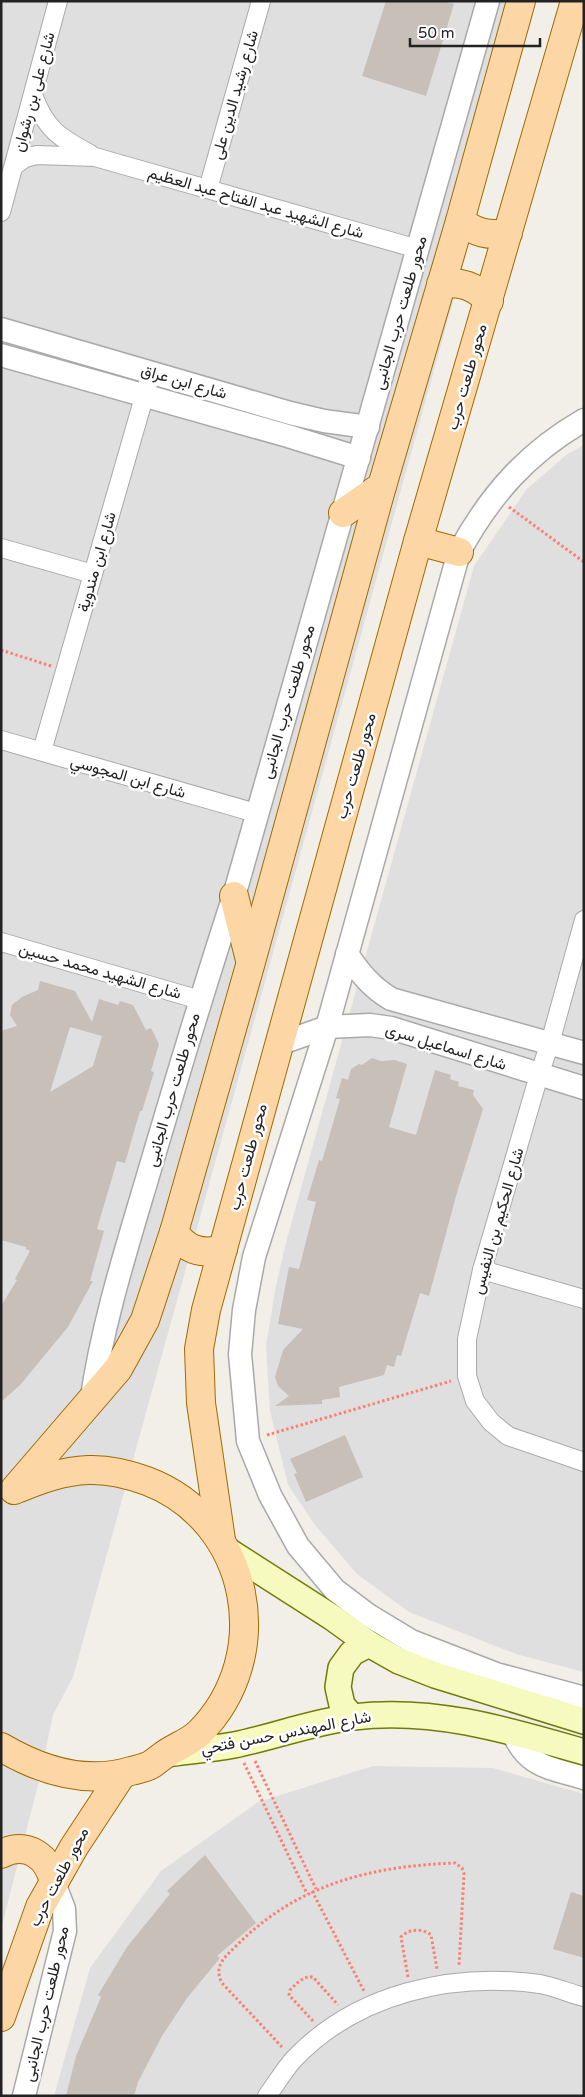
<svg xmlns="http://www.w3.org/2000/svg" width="585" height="2097" viewBox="0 0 585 2097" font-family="'Varela Round',Vazirmatn,sans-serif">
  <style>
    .residential { fill: #e0dfdf }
    .building { fill: #c7bfb8; fill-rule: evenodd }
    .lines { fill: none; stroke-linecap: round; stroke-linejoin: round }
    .minor-casing { stroke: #a9a9a9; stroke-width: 20 }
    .tertiary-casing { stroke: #a9a9a9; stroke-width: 25 }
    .secondary-casing { stroke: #707d05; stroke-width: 28 }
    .primary-casing { stroke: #a06b00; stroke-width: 30 }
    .path { stroke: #fa8072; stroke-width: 3; stroke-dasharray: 2.5 2.5; stroke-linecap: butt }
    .minor { stroke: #fff; stroke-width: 18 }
    .tertiary { stroke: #fff; stroke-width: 22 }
    .secondary { stroke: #f7fabf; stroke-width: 25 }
    .primary { stroke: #fcd6a4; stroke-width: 28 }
    .labels { text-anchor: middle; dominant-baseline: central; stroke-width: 5; stroke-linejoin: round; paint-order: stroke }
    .street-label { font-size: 16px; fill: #222; stroke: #fff }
  </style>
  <rect width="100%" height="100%" fill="#f2efe9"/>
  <g class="residential">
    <path d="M1,1H536L73,1677L53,1715L40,1777L1,1929Z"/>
    <path d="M584,445V1672L516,1654L409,1612L357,1574L315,1525L288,1485L270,1411L266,1346L275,1291L285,1246L474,566L526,490L566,455Z"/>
    <path d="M373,1766L493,1768L584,1794V2096H54L90,1968L161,1871L258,1802Z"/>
  </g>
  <g class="building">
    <path d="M386,1H444L454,4L426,96L362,76Z"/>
    <path d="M40,981L75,991L92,1022L99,999L118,1005L120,1001L133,1005L146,1030L151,1028L159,1044L151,1071L154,1072L142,1111H140L125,1163L117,1161L97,1229L104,1231L90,1281H93L68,1327L20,1385L1,1402V1306L17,1280L15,1279L30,1251L26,1249V1247L1,1240V1031L17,1026L10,1015L12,1005L22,997L38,990ZM70,1027L102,1036L93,1066L50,1092Z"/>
    <path d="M372,1058L381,1061L395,1060L407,1064L389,1127L416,1135L435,1070L451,1075L450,1079L459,1082L458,1086L474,1090L473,1095L483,1109L458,1189L429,1296L420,1293L401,1356L397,1355L394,1367L387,1365L384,1375L339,1387L340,1397L322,1400V1404L275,1406L289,1396L278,1386L275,1377L283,1350L303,1329L278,1324L289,1267L299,1269L316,1202L307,1200L319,1160L322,1161L340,1099L336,1098L342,1078L348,1080L351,1069L359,1064L362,1065Z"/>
    <path d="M345,1435L363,1477L306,1502L294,1474L297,1473L290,1459Z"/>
    <path d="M205,1855L256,1923L217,1956L220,1958L187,1998L162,2036L138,2082L134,2096H66L76,2056L101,1997L98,1995L127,1947L170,1894L167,1891Z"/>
    <path d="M571,1892L584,1896V1958L553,1949Z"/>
  </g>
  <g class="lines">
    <defs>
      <g id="minor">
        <path d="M33,95C46,130 59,137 90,154"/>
        <path d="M14,166L25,158L37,155L95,157L418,249"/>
        <path d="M208,189L261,1"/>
        <path d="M1,212L58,1"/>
        <path d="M1,548L93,574"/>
        <path d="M1,740L256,813"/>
        <path d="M42,751L151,373"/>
        <path d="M584,920L550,1043L539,1075L482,1270L467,1339V1376L475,1401L491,1422L508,1436L584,1462"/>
        <path d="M1,942L200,1000"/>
        <path d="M482,1270L584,1299"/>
        <path d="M267,2096C276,2084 284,2070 294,2059C357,1993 452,1972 540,1984C555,1987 569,1993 584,1997"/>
      </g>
      <g id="tertiary">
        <path d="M1,329L290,413L324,421L368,427"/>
        <path d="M1,355L288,436L359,458"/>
        <path d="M584,420C528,452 490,495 459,552L327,1027L254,1257L244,1310L240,1354L248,1441L270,1495L298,1546L335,1590L368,1615L411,1641L496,1674L584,1698"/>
        <path d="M347,954C360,973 371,987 391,999L584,1053"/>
        <path d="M279,1044L327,1027L370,1025L391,1028L584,1088"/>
        <path d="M91,1403C102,1326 125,1253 147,1179C175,1084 203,990 234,896L488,1"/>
        <path d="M512,1731C528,1768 548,1767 584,1778"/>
        <path d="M24,2096L65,1931L64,1909L54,1883"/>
      </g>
      <g id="secondary">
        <path d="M227,1550L333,1618L369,1644L399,1661L435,1675L584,1721"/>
        <path d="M352,1717L342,1705L338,1687L341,1668L352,1653L369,1644"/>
        <path d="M167,1754C189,1751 212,1749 234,1745C274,1737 312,1722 353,1717C432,1707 508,1730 584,1752"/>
      </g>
      <g id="primary">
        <path d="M460,221C476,233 488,236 508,233"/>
        <path d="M441,284C461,281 475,286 489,301"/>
        <path d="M343,513L382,486"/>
        <path d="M418,541L459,552"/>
        <path d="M234,896L250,960"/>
        <path d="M174,1232C186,1250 202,1255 223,1249"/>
        <path d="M14,1490L118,1369L145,1320L174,1232L251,962L382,486L460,221L521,1"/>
        <path d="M221,1540L201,1403L199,1349L206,1310L418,541L575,1"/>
        <path d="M1,1747C40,1770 85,1785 131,1771C138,1769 146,1768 152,1764C156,1761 160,1758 164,1755C175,1747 190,1742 199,1733C277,1655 250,1520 147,1481C128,1474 108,1469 88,1470C63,1471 41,1479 19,1488"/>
        <path d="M1,1854C27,1840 49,1857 54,1883"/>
        <path d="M1,2017L40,1907L74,1847L122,1774"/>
      </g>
    </defs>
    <use href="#minor" class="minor-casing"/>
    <use href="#tertiary" class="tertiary-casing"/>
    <use href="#secondary" class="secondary-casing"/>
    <use href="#primary" class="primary-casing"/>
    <g class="path">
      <path d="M509,507L584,562"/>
      <path d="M1,650L51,666"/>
      <path d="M267,1435L451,1381"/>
      <path d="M255,1761L316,1889"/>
      <path d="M244,1763L307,1894"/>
      <path d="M312,1891L364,1991"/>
      <path d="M408,1977L401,1937C408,1929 423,1928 431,1935L437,1969"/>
      <path d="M313,2021L289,1995L290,1990C297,1983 303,1976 313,1977L338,2005"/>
      <path d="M282,2047L222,1983C213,1966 225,1957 237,1945C298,1884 371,1866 455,1863L462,1868L464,1874L459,1966"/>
    </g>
    <use href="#minor" class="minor"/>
    <use href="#tertiary" class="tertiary"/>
    <use href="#secondary" class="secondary"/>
    <use href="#primary" class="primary"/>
  </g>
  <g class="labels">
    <g class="street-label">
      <text transform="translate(34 92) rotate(-75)">شارع على بن رشوان</text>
      <text transform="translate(235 95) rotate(-74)">شارع رشيد الدين على</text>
      <text transform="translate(256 203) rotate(16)">شارع الشهيد عبد الفتاح عبد العظيم</text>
      <text transform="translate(400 313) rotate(-74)">محور طلعت حرب الجانبى</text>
      <text transform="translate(467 377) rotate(-74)">محور طلعت حرب</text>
      <text transform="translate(184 382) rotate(16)">شارع ابن عراق</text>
      <text transform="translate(97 562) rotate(-74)">شارع ابن مندوية</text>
      <text transform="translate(288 702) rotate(-74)">محور طلعت حرب الجانبى</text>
      <text transform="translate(356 766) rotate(-74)">محور طلعت حرب</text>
      <text transform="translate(128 777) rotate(16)">شارع ابن المجوسي</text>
      <text transform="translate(100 971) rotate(16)">شارع الشهيد محمد حسين</text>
      <text transform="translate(446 1047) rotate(17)">شارع اسماعيل سرى</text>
      <text transform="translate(173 1090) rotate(-74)">محور طلعت حرب الجانبى</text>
      <text transform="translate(248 1157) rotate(-75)">محور طلعت حرب</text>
      <text transform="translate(498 1221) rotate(-74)">شارع الحكيم بن النفيس</text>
      <text transform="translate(286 1733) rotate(-11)">شارع المهندس حسن فتحي</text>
      <text transform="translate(59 1877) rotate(-62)">محور طلعت حرب</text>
      <text transform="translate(46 2004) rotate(-77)">محور طلعت حرب الجانبى</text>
    </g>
  </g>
  <rect width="585" height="2097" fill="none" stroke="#222222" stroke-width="5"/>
  <path d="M410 38v8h130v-8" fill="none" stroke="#222222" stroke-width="2.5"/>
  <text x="418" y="38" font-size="15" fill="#222222" stroke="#ffffff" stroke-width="4" paint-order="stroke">50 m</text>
</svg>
